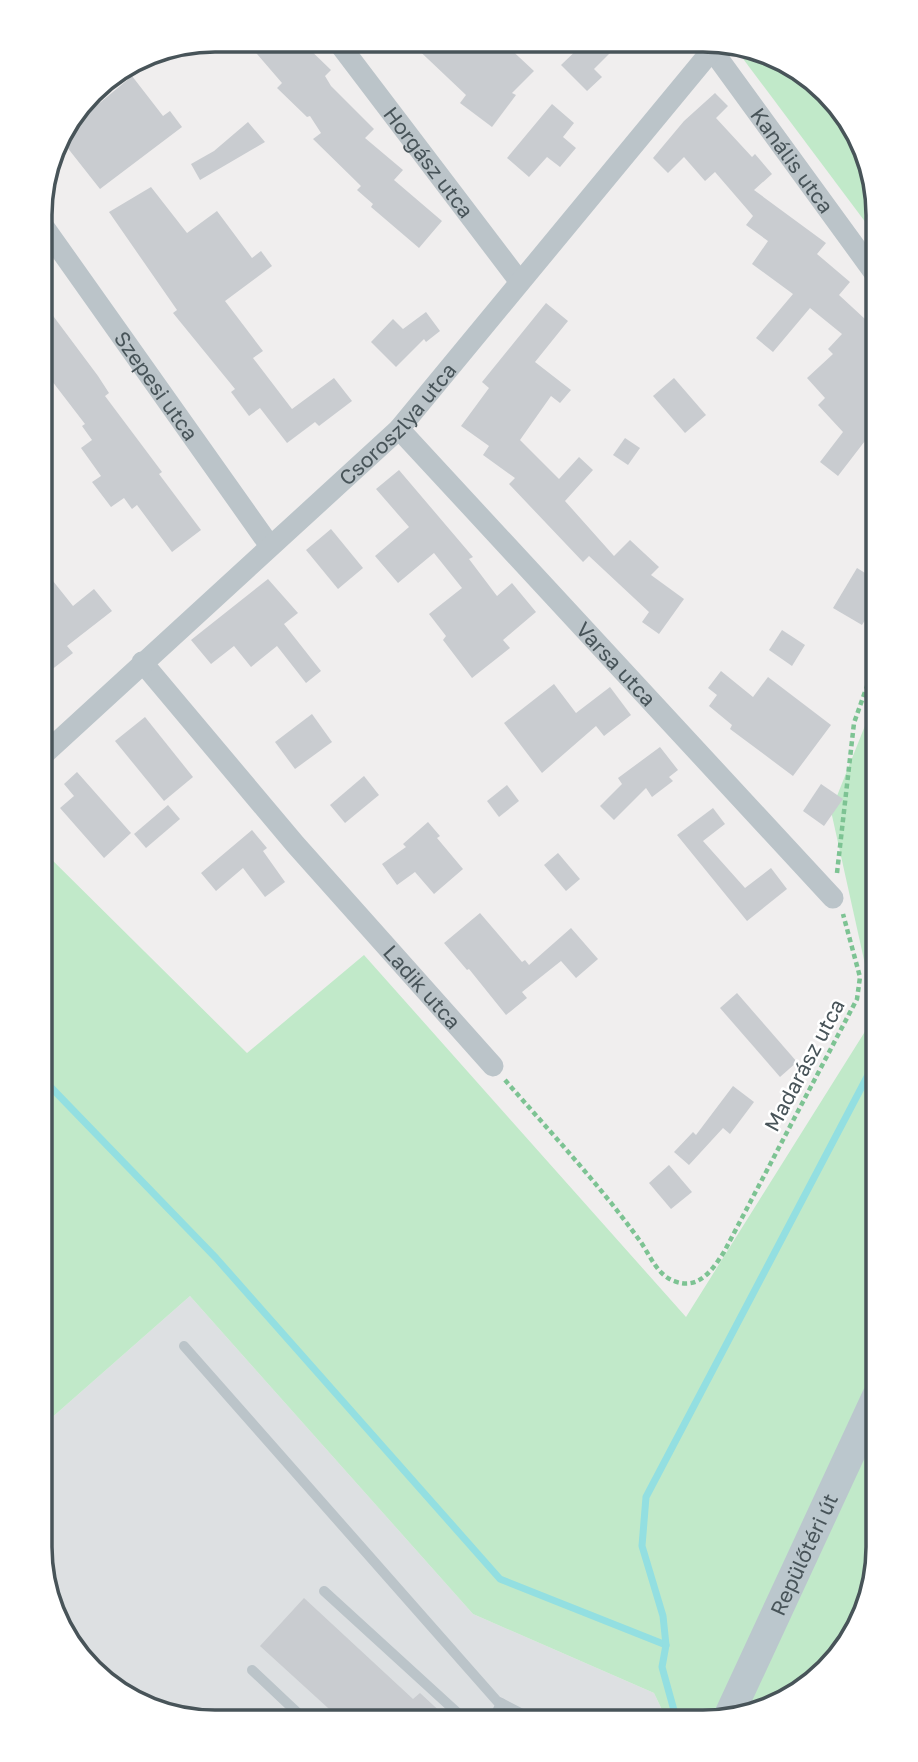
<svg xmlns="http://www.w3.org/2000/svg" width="918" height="1762" viewBox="0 0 918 1762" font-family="'Golos Text',sans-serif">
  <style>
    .airport { fill: #dde0e2 }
    .grass { fill: #c1e9c9 }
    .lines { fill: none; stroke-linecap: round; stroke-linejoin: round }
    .stream { stroke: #93dfe1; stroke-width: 7 }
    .building { fill: #c9ccd0 }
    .path { stroke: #7dc393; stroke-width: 4.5; stroke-dasharray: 5 3.5; stroke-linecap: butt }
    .lane { stroke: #bbc4c9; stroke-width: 10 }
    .street { stroke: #bbc4c9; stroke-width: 21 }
    .secondary { stroke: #bbc7cd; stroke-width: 30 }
    .labels { text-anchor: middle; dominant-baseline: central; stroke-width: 5; stroke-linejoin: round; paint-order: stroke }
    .street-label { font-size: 21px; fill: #485459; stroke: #fff }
    .rim { fill: none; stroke: #485459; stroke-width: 3.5 }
  </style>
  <rect width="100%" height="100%" fill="#f0eeee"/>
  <path class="airport" d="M190,1296L473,1614L654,1693L664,1714L192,1720L100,1679L49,1603L40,1547V1428Z"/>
  <g class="grass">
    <path d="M732,44L818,83L869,159L878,215V239Z"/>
    <path d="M878,693L877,1559L841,1654L759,1713L664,1714L654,1693L473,1614L190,1296L40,1428L41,849L247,1053L364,955L686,1317L876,1014L831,811Z"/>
  </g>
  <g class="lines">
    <g class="stream">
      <path d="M812,81L853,136"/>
      <path d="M878,817L873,759L878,747"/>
      <path d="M41,1077L216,1258L500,1579L666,1645L662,1667L675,1714"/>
      <path d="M666,1645L663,1616L642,1546L646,1497L877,1058"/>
    </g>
  </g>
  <g class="building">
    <path d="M245,40L301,41L331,70L325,76L331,86L374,129L365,138L403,170L394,180L442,221L419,248L371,207L373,204L357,190L361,186L313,139L321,133L310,116L307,117L277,88L282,83Z"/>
    <path d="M409,41L503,42L534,71L512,93L516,95L492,127L460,103L466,95Z"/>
    <path d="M584,43H620L594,69L602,77L587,91L561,65Z"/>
    <path d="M132,76L163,116L170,111L182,127L100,189L59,137Z"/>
    <path d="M715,93L728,106L716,118L752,157L755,154L772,174L754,190L826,243L817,254L850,282L839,295L878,331V424L838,476L820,462L843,432L818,405L825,398L807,378L833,354L828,349L842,334L810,308L773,352L756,338L793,294L752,264L768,241L746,225L753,216L715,172L705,181L684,157L668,173L653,158L684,121Z"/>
    <path d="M552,104L574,123L563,137L576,148L560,167L547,157L529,177L507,158Z"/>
    <path d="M248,122L265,142L200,180L191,164L214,151Z"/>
    <path d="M151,187L187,233L217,211L252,258L261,251L272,266L225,301L263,351L253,358L292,409L334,378L352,401L319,426L315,422L287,443L260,408L249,416L231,392L235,389L173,313L177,310L109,212Z"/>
    <path d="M42,301L98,376L109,393L105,396L162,472L159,474L201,530L172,552L137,505L132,509L124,498L111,507L92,482L101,476L81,448L92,440L82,426L85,424L42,368Z"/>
    <path d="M546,303L568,321L535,362L571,390L560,403L551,396L520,440L559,479L579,457L593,470L565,501L614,556L630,540L659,567L651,575L684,599L659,634L642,622L649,612L589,556L583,562L509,484L515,478L483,455L489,446L461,426L489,388L482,382Z"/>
    <path d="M426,312L440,331L426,342L424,339L396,367L371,342L393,319L403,329Z"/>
    <path d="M674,378L706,415L685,433L653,396Z"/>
    <path d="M625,438L640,448L628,465L613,455Z"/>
    <path d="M399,470L473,557L469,559L497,596L512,583L536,612L503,640L510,648L472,678L443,640L446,636L429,614L462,588L434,553L398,583L375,556L409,527L376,489Z"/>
    <path d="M331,529L363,568L338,589L306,550Z"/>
    <path d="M41,566L73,606L94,589L112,611L67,646L73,653L41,678Z"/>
    <path d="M857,568L878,581V599L862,625L833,608Z"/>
    <path d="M268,579L298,613L284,624L321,671L306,683L277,646L251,667L234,646L211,664L191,640Z"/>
    <path d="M782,630L805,645L792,666L769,650Z"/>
    <path d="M721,671L753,697L768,677L831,725L793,776L730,729L732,725L709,706L717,695L708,688Z"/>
    <path d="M554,684L576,713L610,687L631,715L604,736L596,726L542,773L504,723Z"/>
    <path d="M312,714L332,742L295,769L275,742Z"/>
    <path d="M145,717L193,777L164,801L115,741Z"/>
    <path d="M660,747L678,770L669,777L673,781L652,797L646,788L614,820L600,806L622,784L618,778Z"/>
    <path d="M77,772L131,833L104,858L60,808L74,796L64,784Z"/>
    <path d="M364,776L379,795L345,823L330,805Z"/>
    <path d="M821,784L843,799L824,826L803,811Z"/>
    <path d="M507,785L519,801L499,817L487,801Z"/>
    <path d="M168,805L180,819L146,848L134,834Z"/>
    <path d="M713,808L725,824L703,841L745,888L771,868L787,889L747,921L677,835Z"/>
    <path d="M428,822L440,836L437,838L463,869L434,894L415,872L397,885L382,864L406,847L403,844Z"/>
    <path d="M252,830L267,848L263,851L285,882L265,897L243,868L216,891L201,873Z"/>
    <path d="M558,853L580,879L566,891L544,865Z"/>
    <path d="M480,913L522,962L525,960L529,965L571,928L598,959L576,978L561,961L522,992L527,998L506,1015L469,969L467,970L444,943Z"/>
    <path d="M737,993L797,1062L780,1077L720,1008Z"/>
    <path d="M733,1086L754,1102L730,1134L723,1128L689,1165L674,1152L693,1132L696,1135Z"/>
    <path d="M669,1165L692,1192L671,1209L649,1183Z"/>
    <path d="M304,1598L413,1699L420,1693L446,1717L339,1718L260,1646Z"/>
  </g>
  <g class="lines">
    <g class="path">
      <path d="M837,873L854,723L878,655"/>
      <path d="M505,1080C551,1133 599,1184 640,1241C650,1255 657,1275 674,1281C699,1291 713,1269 724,1252L857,999L860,977L843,914"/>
    </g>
    <g class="lane">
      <path d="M184,1346L497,1701L526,1716"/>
      <path d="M324,1591L462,1717"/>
      <path d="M252,1670L304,1719"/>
      <path d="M495,1716L501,1703"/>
    </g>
    <g class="street">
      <path id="s1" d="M337,41L520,282"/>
      <path id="s2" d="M707,43L878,278"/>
      <path id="s3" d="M42,224L270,546"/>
      <path id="s4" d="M399,429L833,898"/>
      <path id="s5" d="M142,662L295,844L493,1066"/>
      <path id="s6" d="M41,757L399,429L712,50"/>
    </g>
    <path class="secondary" id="s7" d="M730,1713L877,1396"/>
  </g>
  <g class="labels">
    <g class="street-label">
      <text stroke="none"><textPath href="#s2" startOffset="145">Kanális utca</textPath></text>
      <text stroke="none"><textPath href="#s1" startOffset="152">Horgász utca</textPath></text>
      <text stroke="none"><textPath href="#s3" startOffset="198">Szepesi utca</textPath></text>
      <text stroke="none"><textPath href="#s6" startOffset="488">Csoroszlya utca</textPath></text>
      <text stroke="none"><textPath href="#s4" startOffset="320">Varsa utca</textPath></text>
      <text stroke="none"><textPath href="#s5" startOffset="429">Ladik utca</textPath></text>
      <text transform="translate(804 1065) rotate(-62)">Madarász utca</text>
      <text stroke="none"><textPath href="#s7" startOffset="175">Repülőtéri út</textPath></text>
    </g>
  </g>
  <path d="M0 0H918V1762H0ZM215 52H703A163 163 0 0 1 866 215V1547A163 163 0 0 1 703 1710H215A163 163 0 0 1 52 1547V215A163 163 0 0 1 215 52Z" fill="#fff" fill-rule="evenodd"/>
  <path class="rim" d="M215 52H703A163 163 0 0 1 866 215V1547A163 163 0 0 1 703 1710H215A163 163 0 0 1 52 1547V215A163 163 0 0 1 215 52Z"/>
</svg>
